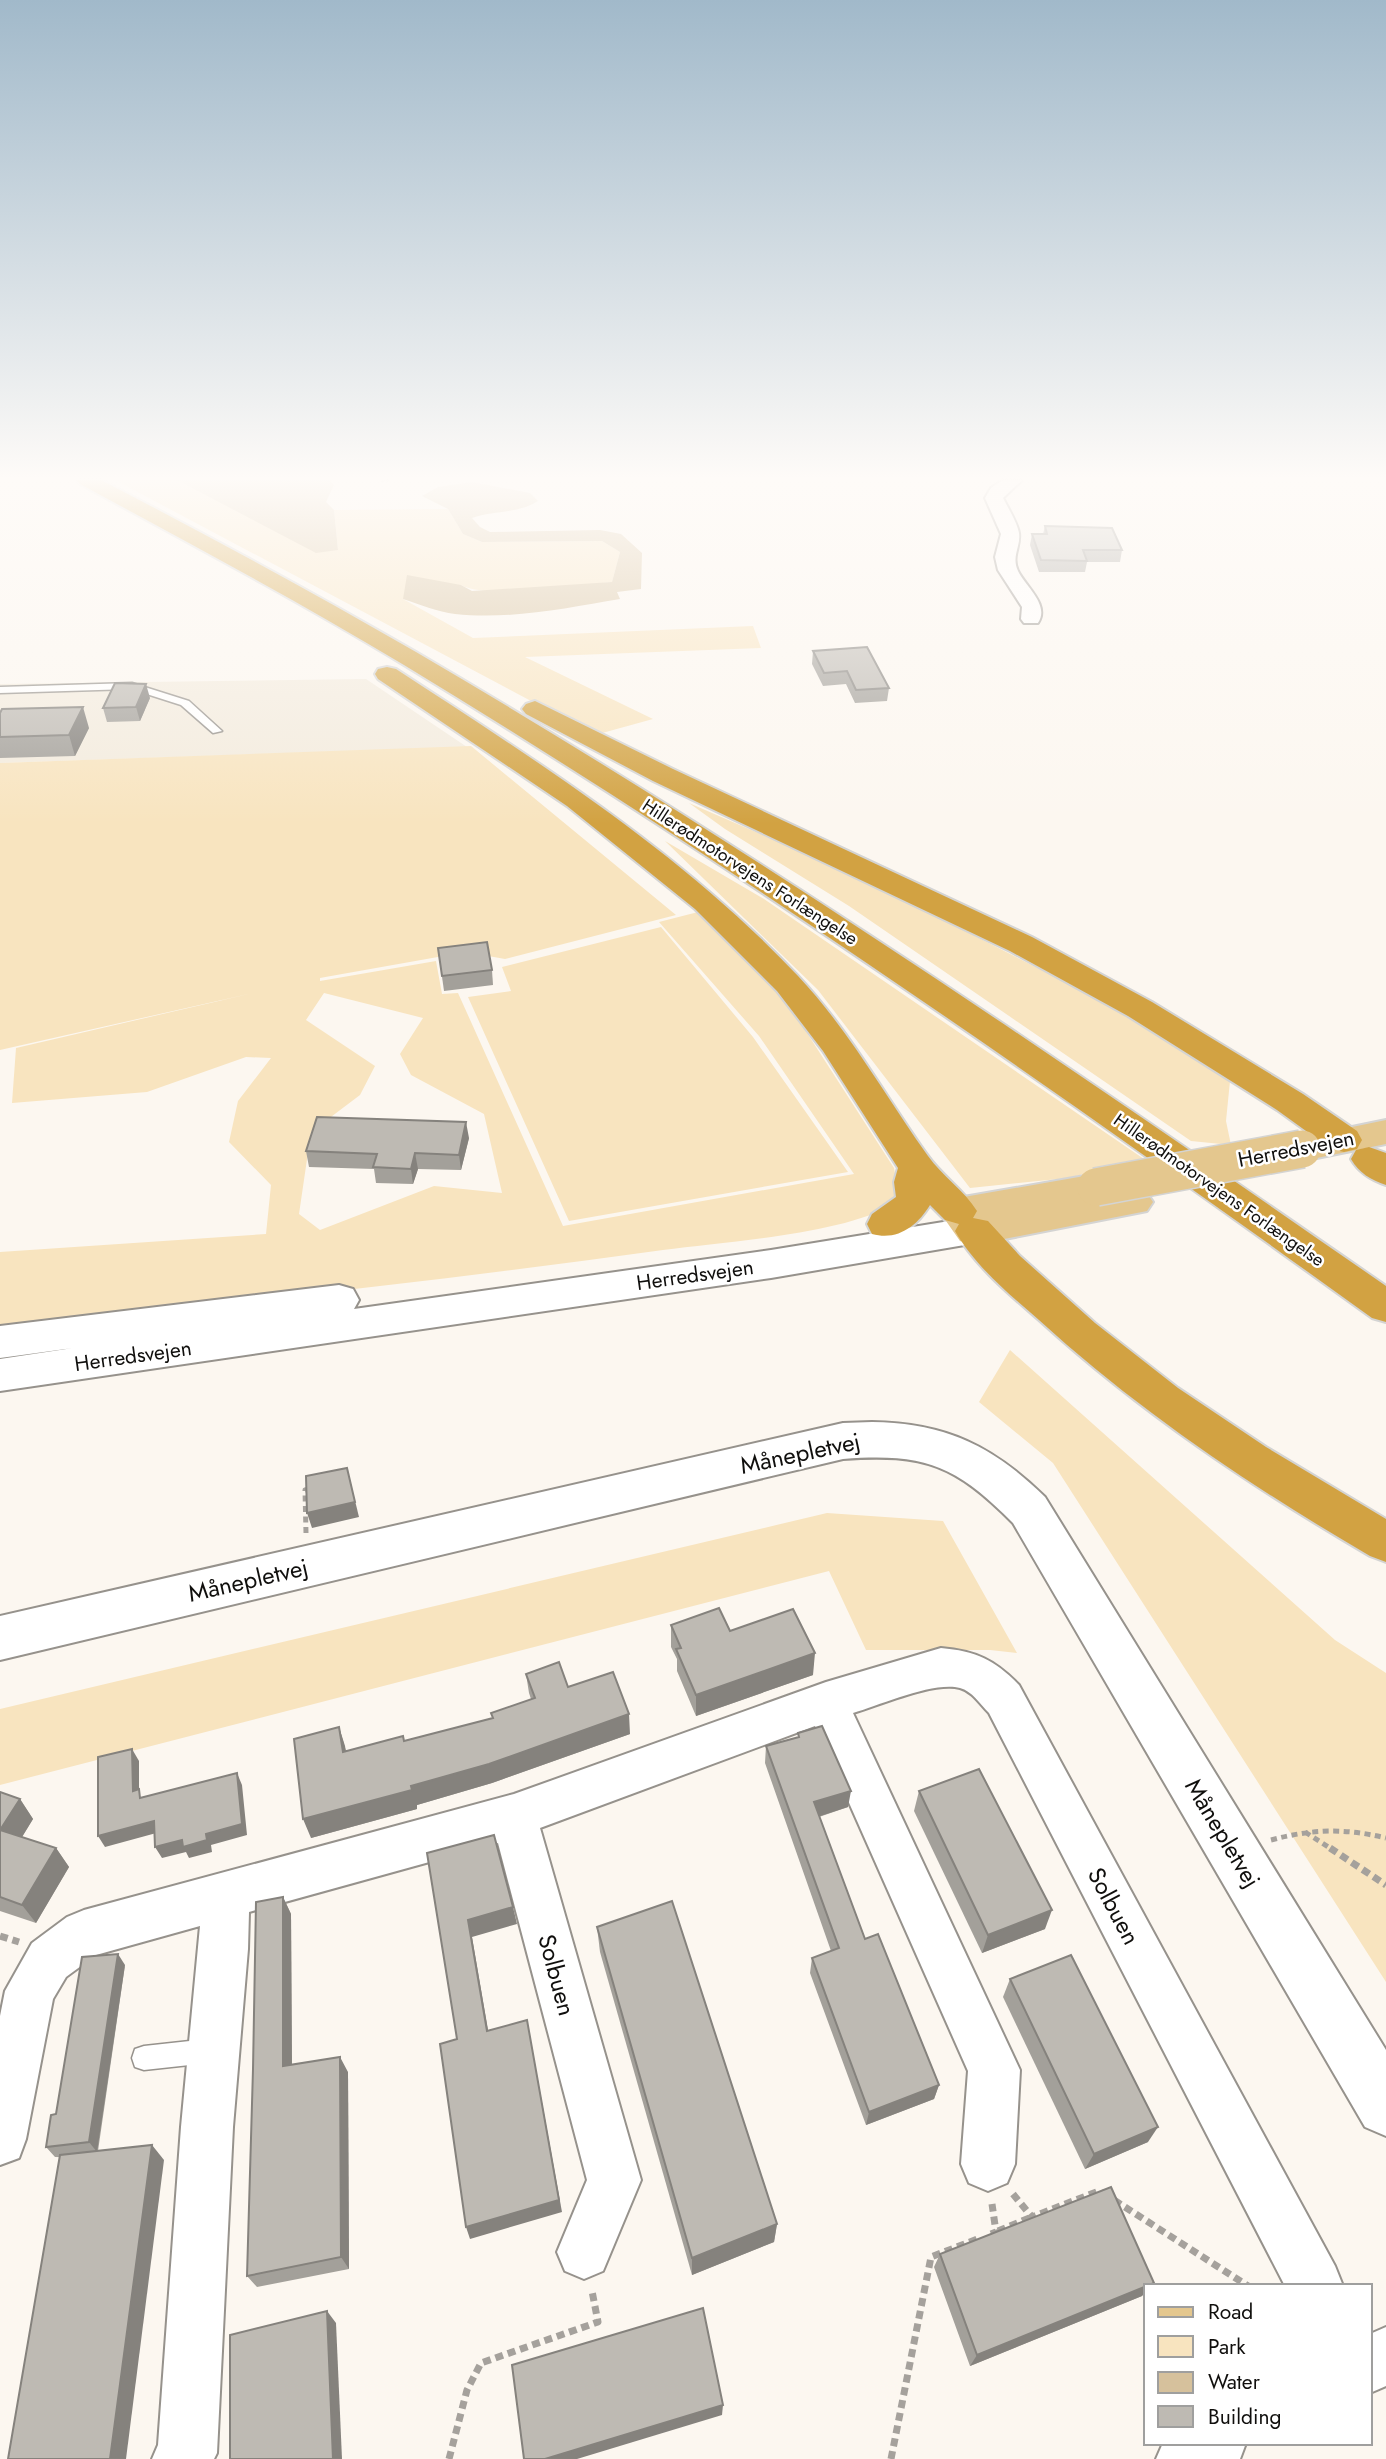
<svg xmlns="http://www.w3.org/2000/svg" width="1386" height="2459" viewBox="0 0 1386 2459" font-family="Jost,sans-serif">
  <style>
    .built { fill: #f3ebdd }
    .green { fill: #f8e4bf; fill-rule: evenodd }
    .water { fill: #d6c19c }
    .lines { fill: none; stroke-linecap: round; stroke-linejoin: round }
    .lane-casing { stroke: #96928c; stroke-width: 3 }
    .street-casing { stroke: #96928c; stroke-width: 4 }
    .secondary-casing { stroke: #96928c; stroke-width: 4 }
    .primary-casing { stroke: #d4d4d3; stroke-width: 4 }
    .highway-casing { stroke: #d4d4d3; stroke-width: 4 }
    .path-far2 { stroke: #a5a19c; stroke-width: 2.5; stroke-dasharray: 3.5 2; stroke-linecap: butt }
    .path-far1 { stroke: #a5a19c; stroke-width: 5; stroke-dasharray: 6 4.5; stroke-linecap: butt }
    .path { stroke: #a5a19c; stroke-width: 7; stroke-dasharray: 8 5; stroke-linecap: butt }
    .lane { fill: #fff; fill-rule: evenodd }
    .street { fill: #fff; fill-rule: evenodd }
    .secondary { fill: #fff; fill-rule: evenodd }
    .primary { fill: #e4c78e; fill-rule: evenodd }
    .highway { fill: #d2a242; fill-rule: evenodd }
    .primary-bridge-casing { stroke: #d4d4d3; stroke-width: 40; stroke-linecap: butt }
    .primary-bridge { stroke: #e4c78e; stroke-width: 37 }
    .wall { fill: #a3a09a }
    .shaded-wall { fill: #85827d }
    .building { fill: #bebab3; stroke: #85827d; stroke-width: 2 }
    .labels { text-anchor: middle; dominant-baseline: central; stroke-width: 5; stroke-linejoin: round; paint-order: stroke }
    .far-street-label { font-size: 18px; fill: #100f0d; stroke: #fff }
    .street-label { font-size: 21px; fill: #100f0d; stroke: #fff }
    .near-street-label { font-size: 24px; fill: #100f0d; stroke: #fff }
  </style>
  <rect width="100%" height="100%" fill="#fcf7f0"/>
  <path class="built" d="M366,679L467,747L0,763V684Z"/>
  <g class="green">
    <path d="M115,480H177L239,511L338,550L334,510L448,509L463,534L482,542L602,541L620,552L612,582C577,585 488,600 461,585L403,599L473,638L753,626L761,648L525,657L653,719L595,735Z"/>
    <path d="M471,746L676,915L505,959L466,952L331,976L320,978V981L436,961L442,994L458,993L563,1226L854,1174L759,1036L659,922L702,911L789,1005L894,1168L898,1190L896,1203C842,1235 728,1241 663,1250C443,1281 221,1304 0,1330V1252L266,1234L271,1185L229,1142L238,1101L271,1058L246,1057L147,1092L12,1103L16,1048L253,993L0,1050V763ZM324,993L423,1018L400,1054L411,1075L484,1114L502,1193L434,1186L320,1230L299,1214L311,1132L360,1095L375,1066L306,1020Z"/>
    <path d="M689,803L804,853L926,911L1094,997L1230,1081L1226,1121L1231,1145L1191,1141L849,906L725,829Z"/>
    <path d="M665,841L764,899L1144,1159L1068,1178L970,1188L818,990Z"/>
    <path d="M661,927L753,1037L848,1172L569,1221L468,997L511,991L502,967Z"/>
    <path d="M1010,1350L1335,1640L1386,1673V1982L1053,1463L979,1402Z"/>
    <path d="M827,1513L943,1521L1017,1653L990,1650H866L829,1571L0,1785V1709Z"/>
  </g>
  <g class="water">
    <path d="M177,480H330L334,485L326,502L334,510L338,550L316,553Z"/>
    <path d="M472,482L530,493L538,501C518,514 494,510 472,518L480,527L490,532L600,530L621,534L642,553L641,589L617,592L620,599C567,608 509,620 455,614C438,612 419,604 403,599L407,575L461,585L472,591L612,582L620,552L602,541L482,542L463,534L448,509L422,496L438,487Z"/>
  </g>
  <g class="lines">
    <defs>
      <g id="lane">
        <path d="M132,683L189,701L222,731L213,733L181,705L131,689L0,693V687Z"/>
        <path d="M208,2039L216,2043L220,2051L216,2059L208,2063L144,2070L135,2067L132,2058L135,2049L144,2046Z"/>
      </g>
      <g id="street">
        <path d="M1003,480H1022L1003,498C1008,508 1017,522 1019,533C1021,547 1011,556 1018,571C1026,587 1050,605 1038,623H1024L1021,619L1022,607L998,570L995,557L1001,534L985,498L991,488Z"/>
        <path d="M941,1648C976,1651 995,1660 1019,1685L1335,2266L1343,2286H1285L989,1713C980,1704 972,1691 960,1688C934,1681 880,1705 853,1713L1020,2070L1015,2164L1007,2183L988,2191L969,2183L961,2164L968,2071L815,1726L540,1828L641,2180L603,2271L584,2279L565,2271L557,2252L587,2180L498,1843L249,1912L248,1949L233,2127L217,2453L214,2459H152L158,2445L181,2127L200,1926L96,1955L66,1977L53,1999L26,2139L19,2158L0,2165V2016L5,1991L32,1943L67,1917L84,1910L514,1794L826,1682Z"/>
        <path d="M1386,2327V2386L1370,2393V2334Z"/>
        <path d="M1163,2443H1246L1240,2459H1156Z"/>
      </g>
      <g id="secondary">
        <path d="M974,1217L988,1221L993,1231L988,1241L771,1278L0,1391V1359L73,1348L0,1358V1326L339,1285L353,1289L359,1300L354,1309L771,1250Z"/>
        <path d="M872,1422C946,1423 993,1446 1045,1497L1386,2050V2136L1365,2127L1013,1523C955,1465 925,1453 843,1459L0,1660V1616L843,1423Z"/>
      </g>
      <g id="primary">
        <path d="M1386,1120V1144L1302,1161L1289,1158L1284,1149L1289,1140Z"/>
        <path d="M1096,1174L1109,1178L1115,1187L1111,1193L1134,1189L1147,1193L1153,1202L1147,1211L974,1245L960,1241L939,1211L945,1202L958,1198Z"/>
      </g>
      <g id="highway">
        <path d="M77,480H101C207,535 312,592 416,652C749,847 1069,1066 1386,1286V1322L1372,1318C1056,1090 737,867 404,665C298,601 189,543 80,484Z"/>
        <path d="M387,667L396,669C538,762 680,851 798,976C849,1030 885,1096 928,1156C942,1176 964,1190 977,1211L973,1218L988,1221L1020,1256L1095,1323L1178,1388L1266,1447L1386,1519V1562L1370,1556C1252,1487 1140,1412 1039,1320C1009,1294 975,1266 955,1231L959,1224L945,1220L930,1205C917,1226 898,1241 872,1234L867,1224L872,1214L896,1197L894,1182L898,1168L823,1051L777,991L695,909L567,806L378,679L375,674L378,669Z"/>
        <path d="M535,701L673,769L1032,937L1152,1002L1303,1094L1357,1131L1362,1140L1357,1149L1344,1152L1331,1149L1277,1110L1128,1016L1010,951L653,781L526,714L522,709L526,704Z"/>
        <path d="M1369,1147L1386,1153V1185C1371,1180 1359,1173 1351,1159L1356,1150Z"/>
      </g>
    </defs>
    <use href="#lane" class="lane-casing"/>
    <use href="#street" class="street-casing"/>
    <use href="#secondary" class="secondary-casing"/>
    <use href="#primary" class="primary-casing"/>
    <use href="#highway" class="highway-casing"/>
    <path class="path-far2" d="M381,481L391,480"/>
    <g class="path-far1">
      <path d="M306,1533L305,1490L309,1489"/>
      <path d="M1305,1832L1333,1850"/>
      <path d="M1271,1840C1312,1829 1345,1828 1386,1838"/>
    </g>
    <g class="path">
      <path d="M1330,1848L1386,1885"/>
      <path d="M0,1936L19,1942"/>
      <path d="M1013,2194L1032,2217L1099,2191L1104,2194"/>
      <path d="M1114,2200L1248,2286"/>
      <path d="M998,2231L1032,2217"/>
      <path d="M991,2234L996,2232L992,2204"/>
      <path d="M449,2459L467,2390L481,2363L598,2322L592,2291"/>
      <path d="M891,2459L931,2257L980,2238"/>
    </g>
    <use href="#lane" class="lane"/>
    <use href="#street" class="street"/>
    <use href="#secondary" class="secondary"/>
    <use href="#primary" class="primary"/>
    <use href="#highway" class="highway"/>
    <defs>
      <path id="primary-bridge" d="M1096,1187L1302,1149"/>
    </defs>
    <use href="#primary-bridge" class="primary-bridge-casing"/>
    <use href="#primary-bridge" class="primary-bridge"/>
  </g>
  <g class="wall">
    <path d="M1045,526L1122,550L1120,562H1087L1085,572H1039L1030,545L1032,534H1043Z"/>
    <path d="M813,651L889,688L887,701L855,703L846,684L823,686L812,664Z"/>
    <path d="M150,698L140,721L107,722L103,708Z"/>
    <path d="M0,713L89,728L75,756L0,758Z"/>
    <path d="M438,948L492,970L493,985L444,991Z"/>
    <path d="M469,1138L461,1170L418,1169L413,1184L376,1183L374,1169L309,1167L306,1151Z"/>
    <path d="M671,1625L730,1631L813,1675L696,1716L677,1671V1659L671,1647Z"/>
    <path d="M526,1674L568,1687L630,1734L492,1783L417,1805V1809L311,1838L339,1727L346,1751L404,1741L492,1718L531,1699L529,1693Z"/>
    <path d="M798,1733L848,1807L819,1817L865,1939L939,2085L934,2099L866,2125L810,1973L812,1958L831,1951L765,1763L766,1746L798,1737Z"/>
    <path d="M919,1791L1045,1929L982,1953L914,1811Z"/>
    <path d="M0,1792L20,1799L33,1819L22,1837L56,1848L69,1867L36,1923L0,1911Z"/>
    <path d="M283,1897L291,1914L292,2065L348,2072L349,2269L257,2287L247,2276Z"/>
    <path d="M597,1927L777,2224L774,2242L692,2275L600,1952Z"/>
    <path d="M125,1965L98,2151L164,2160L55,2157L46,2147L56,2114Z"/>
    <path d="M1010,1979L1148,2142L1085,2169L1003,1997Z"/>
    <path d="M940,2254L1154,2283L1151,2286H1146L1142,2296L970,2366L934,2267Z"/>
  </g>
  <g class="shaded-wall">
    <path d="M146,684L150,698L140,721L136,707Z"/>
    <path d="M83,707L89,728L75,756L69,735Z"/>
    <path d="M466,1122L469,1138L461,1170L459,1155Z"/>
    <path d="M415,1153L418,1169L413,1184L411,1169Z"/>
    <path d="M347,1468L359,1517L312,1528L307,1513Z"/>
    <path d="M815,1653L813,1675L696,1716V1695Z"/>
    <path d="M629,1714L630,1734L492,1783L417,1805V1809L311,1838L303,1819L411,1786Z"/>
    <path d="M339,1727L345,1746L349,1771L343,1752Z"/>
    <path d="M132,1749L139,1761V1802L133,1791Z"/>
    <path d="M237,1773L242,1785L247,1835L211,1845L212,1852L189,1858L186,1852L162,1858L155,1847L206,1834Z"/>
    <path d="M851,1791L848,1807L811,1819L814,1802Z"/>
    <path d="M20,1799L33,1819L14,1850L0,1830Z"/>
    <path d="M154,1821L160,1832L105,1847L98,1836Z"/>
    <path d="M56,1848L69,1867L36,1923L22,1905Z"/>
    <path d="M283,1897L291,1914L292,2081L283,2066Z"/>
    <path d="M513,1907L517,1924L472,1937L491,2047L487,2031L468,1920Z"/>
    <path d="M1052,1910L1045,1929L982,1953L988,1935Z"/>
    <path d="M118,1954L125,1965L97,2152L89,2142Z"/>
    <path d="M527,2020L562,2212L470,2239L466,2227Z"/>
    <path d="M340,2057L348,2072L349,2269L341,2257Z"/>
    <path d="M939,2085L934,2099L866,2125L869,2112Z"/>
    <path d="M1158,2127L1148,2142L1085,2169L1094,2154Z"/>
    <path d="M152,2145L164,2160L126,2459H110Z"/>
    <path d="M777,2224L774,2242L692,2275V2258Z"/>
    <path d="M1146,2286V2292L1142,2296L970,2366L977,2355Z"/>
    <path d="M327,2311L336,2323L342,2459H333Z"/>
    <path d="M723,2405L722,2415L577,2459H545Z"/>
  </g>
  <g class="building">
    <path d="M1045,526L1112,528L1122,550H1083L1087,561L1041,560L1032,534H1047Z"/>
    <path d="M867,647L889,688L856,690L847,671L824,673L813,651Z"/>
    <path d="M115,683L146,684L136,707L103,708Z"/>
    <path d="M83,707L69,735L0,737V713L2,709Z"/>
    <path d="M487,942L492,970L442,976L438,948Z"/>
    <path d="M317,1117L466,1122L459,1155L415,1153L411,1169L373,1167L377,1154L306,1151Z"/>
    <path d="M347,1468L355,1502L307,1513L306,1476Z"/>
    <path d="M719,1608L730,1631L793,1609L815,1653L696,1695L676,1649L681,1648L671,1625Z"/>
    <path d="M559,1662L568,1687L613,1672L629,1714L489,1764L411,1786L412,1790L303,1819L294,1739L339,1727L343,1752L403,1736L404,1741L493,1718L491,1713L535,1698L526,1674Z"/>
    <path d="M822,1726L851,1791L814,1802L865,1939L878,1934L939,2085L869,2112L812,1958L839,1948L766,1746L799,1737L798,1733Z"/>
    <path d="M132,1749L133,1791L139,1789L140,1798L237,1773L242,1824L206,1834L207,1840L183,1847L182,1840L155,1847L154,1821L98,1836V1757Z"/>
    <path d="M979,1769L1052,1910L988,1935L919,1791Z"/>
    <path d="M0,1792L20,1799L0,1830Z"/>
    <path d="M0,1830L56,1848L22,1905L0,1897Z"/>
    <path d="M494,1835L513,1907L468,1920L487,2031L527,2020L559,2200L466,2227L440,2044L457,2039L427,1853Z"/>
    <path d="M283,1897V2066L340,2057L341,2257L247,2276L253,2069L256,1902Z"/>
    <path d="M672,1901L777,2224L692,2258L597,1927Z"/>
    <path d="M118,1954L89,2142L46,2147L51,2115L56,2114L82,1957Z"/>
    <path d="M1071,1955L1158,2127L1094,2154L1010,1979Z"/>
    <path d="M152,2145L110,2459H8L60,2155Z"/>
    <path d="M1111,2187L1154,2283L977,2355L940,2254Z"/>
    <path d="M703,2308L723,2405L545,2459H524L512,2365Z"/>
    <path d="M327,2311L333,2459H230V2335Z"/>
  </g>
  <linearGradient id="sky" x2="0" y2="1"><stop stop-color="#a1b9ca"/><stop offset="0.58" stop-color="#fefbf8"/><stop offset="1" stop-color="#fefbf8" stop-opacity="0"/></linearGradient>
  <rect width="1386" height="824" fill="url(#sky)"/>
  <g class="labels">
    <g class="far-street-label">
      <text transform="translate(750 872) rotate(33)">Hillerødmotorvejens Forlængelse</text>
      <text transform="translate(1219 1190) rotate(35)">Hillerødmotorvejens Forlængelse</text>
    </g>
    <g class="street-label">
      <text transform="translate(1296 1149) rotate(-11)">Herredsvejen</text>
      <text transform="translate(695 1275) rotate(-8)">Herredsvejen</text>
      <text transform="translate(133 1356) rotate(-8)">Herredsvejen</text>
    </g>
    <g class="near-street-label">
      <text transform="translate(800 1453) rotate(-12)">Månepletvej</text>
      <text transform="translate(248 1580) rotate(-13)">Månepletvej</text>
      <text transform="translate(1223 1833) rotate(59)">Månepletvej</text>
      <text transform="translate(1114 1906) rotate(62)">Solbuen</text>
      <text transform="translate(557 1975) rotate(75)">Solbuen</text>
    </g>
  </g>
  <rect x="1144" y="2284" width="228" height="161" fill="#ffffff" stroke="#9f9f9e" stroke-width="2"/>
  <rect x="1158" y="2307" width="35" height="10" fill="#e4c78e" stroke="#9f9f9e" stroke-width="2"/>
  <text x="1208" y="2319" font-size="21" fill="#100f0d">Road</text>
  <rect x="1158" y="2336" width="35" height="21" fill="#f8e4bf" stroke="#9f9f9e" stroke-width="2"/>
  <text x="1208" y="2354" font-size="21" fill="#100f0d">Park</text>
  <rect x="1158" y="2372" width="35" height="21" fill="#d6c19c" stroke="#9f9f9e" stroke-width="2"/>
  <text x="1208" y="2389" font-size="21" fill="#100f0d">Water</text>
  <rect x="1158" y="2406" width="35" height="21" fill="#bebab3" stroke="#9f9f9e" stroke-width="2"/>
  <text x="1208" y="2424" font-size="21" fill="#100f0d">Building</text>
</svg>
